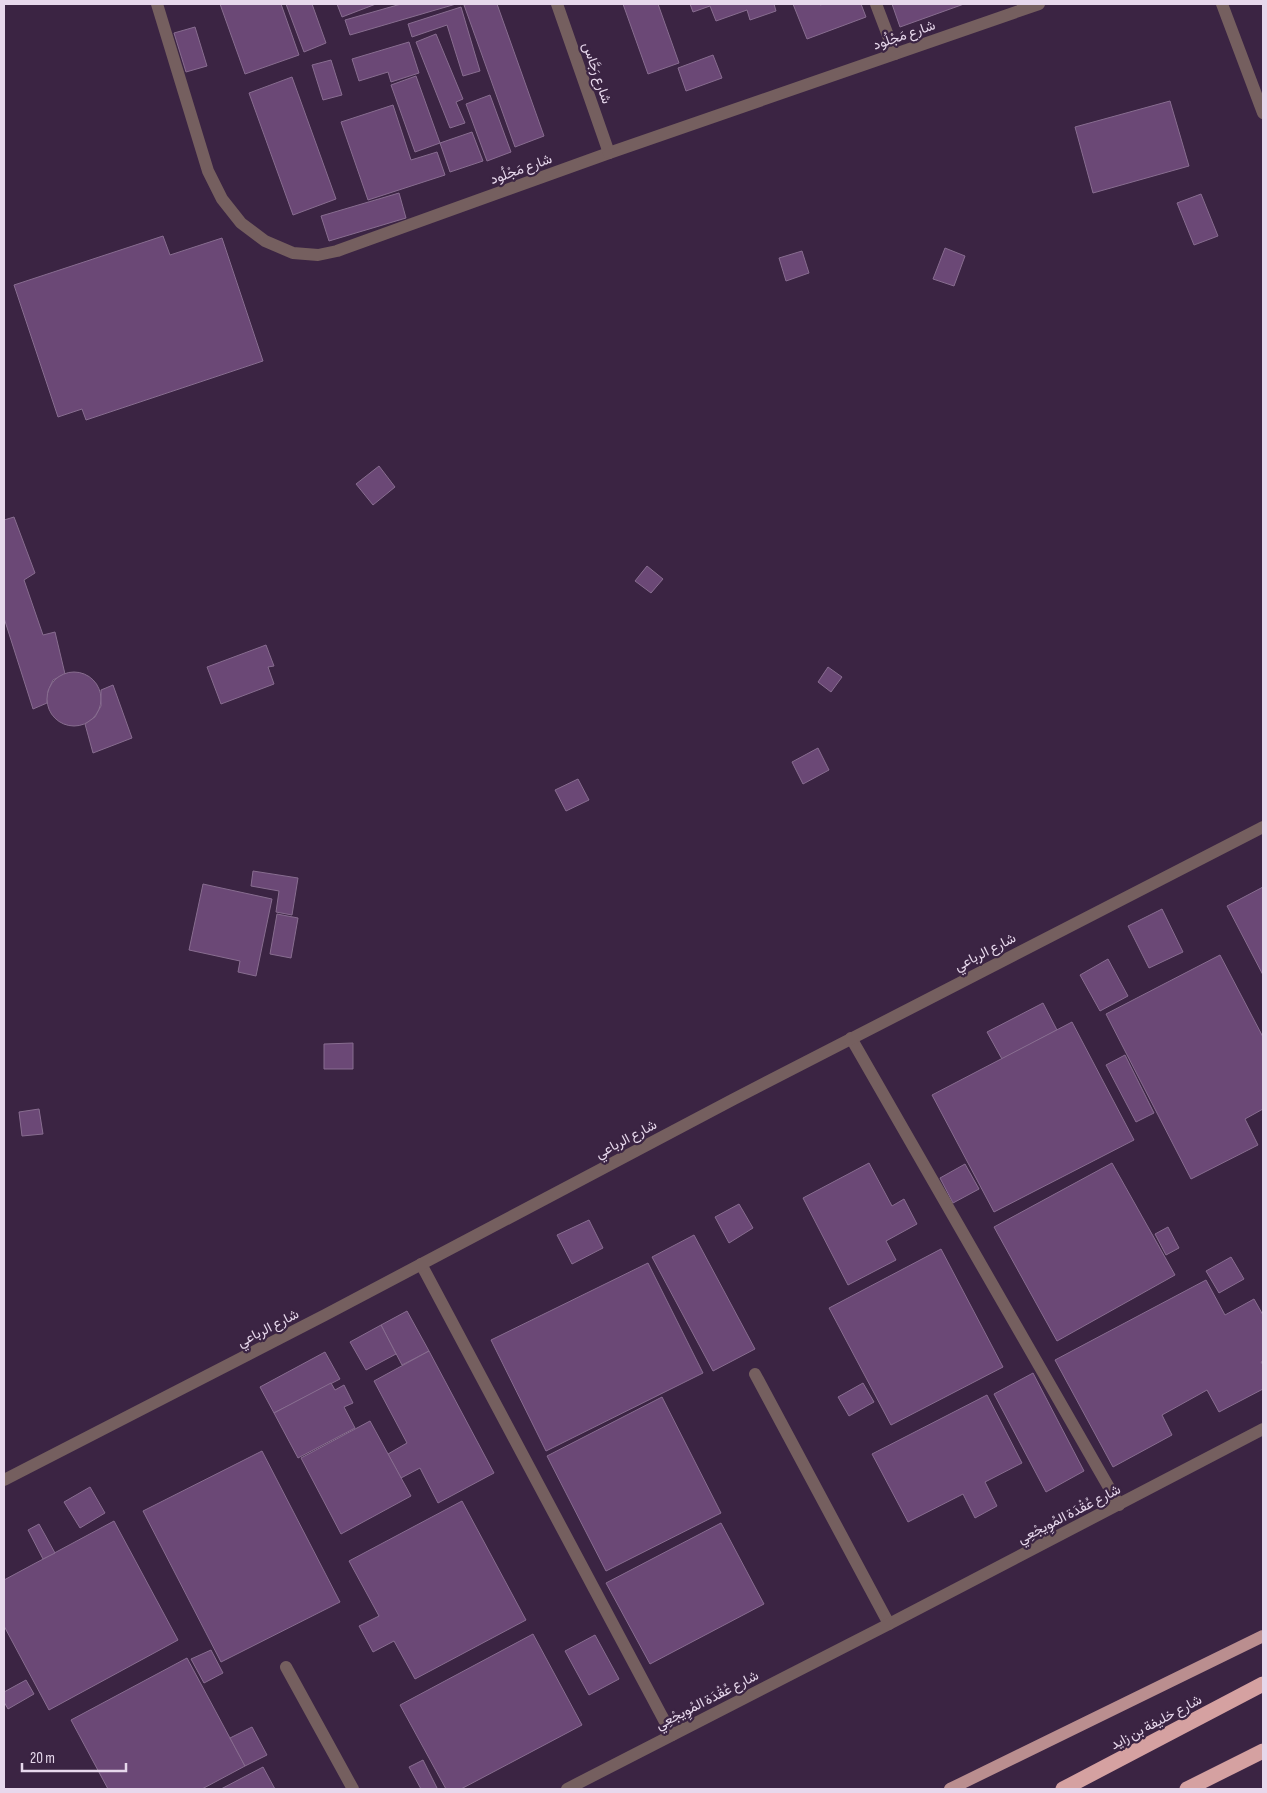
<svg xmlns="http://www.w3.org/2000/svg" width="1267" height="1793" viewBox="0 0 1267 1793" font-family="'Sofia Sans Condensed',Vazirmatn,sans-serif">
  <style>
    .building { fill: #6b4876; stroke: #886d90 }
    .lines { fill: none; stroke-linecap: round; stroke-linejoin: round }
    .minor { stroke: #755f5f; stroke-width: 12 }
    .major { stroke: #ba8e8f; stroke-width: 12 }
    .highway { stroke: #d5a1a1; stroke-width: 15 }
    .labels { text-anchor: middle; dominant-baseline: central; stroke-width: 4.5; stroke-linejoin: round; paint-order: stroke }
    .street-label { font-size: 14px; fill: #e7d8ec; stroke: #3b2443 }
  </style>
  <rect width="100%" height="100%" fill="#3b2443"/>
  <g class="building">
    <path d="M220,4H281L299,55L245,74Z"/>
    <path d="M286,4H312L326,43L304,52Z"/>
    <path d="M337,4H376L342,17Z"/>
    <path d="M401,4H456L350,35L345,20Z"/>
    <path d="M468,4H497L544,136L515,147L464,5Z"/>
    <path d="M623,4H658L679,63L648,74Z"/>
    <path d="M690,4H774L776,11L750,20L747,10L716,21L710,6L693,12Z"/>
    <path d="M793,4H819L820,5L824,4H861L866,17L807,39Z"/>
    <path d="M892,4H964L900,27Z"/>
    <path d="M461,7L480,71L463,76L447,25L412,37L408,24Z"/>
    <path d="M195,27L207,66L186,72L174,33Z"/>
    <path d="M436,34L463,99L456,102L465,123L450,128L416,42Z"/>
    <path d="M409,42L419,73L391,82L388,72L359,81L352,59Z"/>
    <path d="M713,55L722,78L686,91L678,68Z"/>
    <path d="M331,60L342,95L323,100L312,65Z"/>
    <path d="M416,76L440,143L415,152L391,85Z"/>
    <path d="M292,77L336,199L293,215L249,93Z"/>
    <path d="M490,95L511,152L487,161L466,104Z"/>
    <path d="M1170,101L1189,166L1093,193L1075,127Z"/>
    <path d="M393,105L411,160L437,152L445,175L368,200L341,122Z"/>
    <path d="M472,132L483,161L450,172L440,143Z"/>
    <path d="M399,193L406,218L329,241L321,216Z"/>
    <path d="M1201,194L1218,236L1194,245L1177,203Z"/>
    <path d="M163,236L170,255L222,238L263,361L86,420L82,409L58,417L14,285Z"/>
    <path d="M945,248L965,256L954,286L933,279Z"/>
    <path d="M802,251L809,273L786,281L779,258Z"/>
    <path d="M379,466L395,487L373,505L356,484Z"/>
    <path d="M14,517L35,573L24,580L43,635L55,632L65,674L53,680L48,691L47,703L33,709L4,618V520Z"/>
    <path d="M647,566L663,579L651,593L635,581Z"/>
    <path d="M266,645L274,666L268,667L274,684L221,704L207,667Z"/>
    <path d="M828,667L842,677L831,692L818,682Z"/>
    <circle cx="74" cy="699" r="27"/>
    <path d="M113,685L132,738L93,753L85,724L95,717L101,706V690Z"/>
    <path d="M818,748L829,770L803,784L792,762Z"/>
    <path d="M578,779L589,800L566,811L555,790Z"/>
    <path d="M253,871L298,878L292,915L276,912L279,891L251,886Z"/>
    <path d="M203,884L272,899L256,976L238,972L240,961L189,950Z"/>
    <path d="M1263,887V975L1227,906Z"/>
    <path d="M1162,909L1183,952L1149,968L1128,926Z"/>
    <path d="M277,914L298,918L291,958L270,954Z"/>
    <path d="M1220,955L1263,1037V1109L1245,1119L1258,1145L1191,1179L1106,1014Z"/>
    <path d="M1108,959L1128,996L1100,1011L1080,975Z"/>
    <path d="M1043,1003L1057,1030L1002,1059L987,1032Z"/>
    <path d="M1072,1022L1134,1140L994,1212L932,1095Z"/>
    <path d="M353,1043V1069H324V1044Z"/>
    <path d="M1125,1055L1154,1113L1136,1122L1106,1065Z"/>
    <path d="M39,1109L43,1134L22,1136L19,1112Z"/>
    <path d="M869,1163L892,1206L904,1199L917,1224L886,1241L896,1260L848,1285L803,1198Z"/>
    <path d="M1112,1163L1175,1275L1057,1341L994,1227Z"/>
    <path d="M965,1164L979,1189L953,1203L940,1178Z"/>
    <path d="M739,1204L753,1228L729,1243L715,1217Z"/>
    <path d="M589,1220L603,1248L572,1264L557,1235Z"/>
    <path d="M1168,1227L1179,1248L1166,1255L1155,1234Z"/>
    <path d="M694,1235L755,1349L713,1371L652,1257Z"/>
    <path d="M941,1249L1003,1367L891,1425L829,1308Z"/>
    <path d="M1231,1257L1244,1279L1219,1293L1206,1271Z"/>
    <path d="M648,1263L703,1373L546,1451L491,1340Z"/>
    <path d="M1206,1280L1225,1315L1254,1299L1263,1315V1361L1261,1362L1263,1365V1389L1219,1412L1207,1390L1162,1415L1172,1435L1113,1467L1055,1360Z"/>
    <path d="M407,1311L429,1351L402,1365L381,1325Z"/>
    <path d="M381,1325L396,1354L366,1370L350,1342Z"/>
    <path d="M429,1351L494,1473L438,1503L420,1468L401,1478L388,1454L407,1443L374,1381Z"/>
    <path d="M325,1352L340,1379L274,1413L260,1387Z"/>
    <path d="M1033,1373L1084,1471L1046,1492L994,1394Z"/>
    <path d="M331,1383L335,1390L344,1385L353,1403L344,1407L355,1428L298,1458L274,1413Z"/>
    <path d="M863,1383L874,1402L849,1416L838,1397Z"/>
    <path d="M987,1395L1022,1463L985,1482L997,1506L975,1518L963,1494L908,1522L872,1454Z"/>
    <path d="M662,1397L721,1513L606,1571L547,1456Z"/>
    <path d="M370,1421L411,1496L341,1534L301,1458Z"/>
    <path d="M262,1451L340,1602L221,1662L143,1511Z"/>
    <path d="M90,1487L105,1513L80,1528L64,1502Z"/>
    <path d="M462,1501L526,1620L415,1679L394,1641L373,1652L359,1626L379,1616L349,1561Z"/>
    <path d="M114,1521L178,1640L49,1710L4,1626V1580Z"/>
    <path d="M721,1523L764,1604L650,1664L606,1583Z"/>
    <path d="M39,1524L55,1553L43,1559L28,1530Z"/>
    <path d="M533,1634L582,1725L461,1789H446L400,1705Z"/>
    <path d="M595,1635L619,1679L589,1695L565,1651Z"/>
    <path d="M211,1650L223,1673L204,1683L191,1659Z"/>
    <path d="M187,1658L245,1766L202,1789H108L71,1720Z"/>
    <path d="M26,1680L34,1694L8,1709L4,1702V1692Z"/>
    <path d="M252,1727L267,1755L245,1766L230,1738Z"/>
    <path d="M423,1760L437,1788L434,1789H421L409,1767Z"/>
    <path d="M263,1767L275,1789H221Z"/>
  </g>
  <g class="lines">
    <g class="minor">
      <path d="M157,4L208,171L222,199L241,223L265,241L293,253L318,255L337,251L609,153L1039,4"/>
      <path d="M557,4L609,153"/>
      <path d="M876,4L895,54"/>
      <path d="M1222,4L1263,113"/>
      <path d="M851,1038L1119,1505"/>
      <path d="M421,1264L672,1735"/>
      <path d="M755,1374L889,1624"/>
      <path d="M4,1480L325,1315L734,1099L1263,827"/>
      <path d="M286,1667L353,1789"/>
      <path d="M567,1789L889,1624L1263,1429"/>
    </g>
    <path class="major" d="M950,1789L1263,1636"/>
    <g class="highway">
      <path d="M1063,1789L1263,1684"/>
      <path d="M1187,1789L1263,1751"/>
    </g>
  </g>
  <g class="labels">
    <g class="street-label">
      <text transform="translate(904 35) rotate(-19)">شارع مَجْلُود</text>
      <text transform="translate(597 73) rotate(71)">شارع رَجَّاس</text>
      <text transform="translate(521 169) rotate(-20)">شارع مَجْلُود</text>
      <text transform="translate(985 952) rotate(-27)">شارع الرباعي</text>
      <text transform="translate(626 1139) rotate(-28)">شارع الرباعي</text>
      <text transform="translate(268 1328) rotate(-27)">شارع الرباعي</text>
      <text transform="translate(1069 1514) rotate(-27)">شارع عُقْدَة المُوِيجْعِي</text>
      <text transform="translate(707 1700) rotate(-27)">شارع عُقْدَة المُوِيجْعِي</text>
      <text transform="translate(1156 1722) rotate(-28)">شارع خليفة بن زايد</text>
    </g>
  </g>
  <rect width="1267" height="1793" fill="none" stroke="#e7d8ec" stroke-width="10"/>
  <path d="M22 1763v8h104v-8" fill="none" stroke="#e7d8ec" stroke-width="2.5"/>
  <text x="30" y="1763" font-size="15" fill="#e7d8ec" stroke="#3b2443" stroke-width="4" paint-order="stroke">20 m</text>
</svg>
